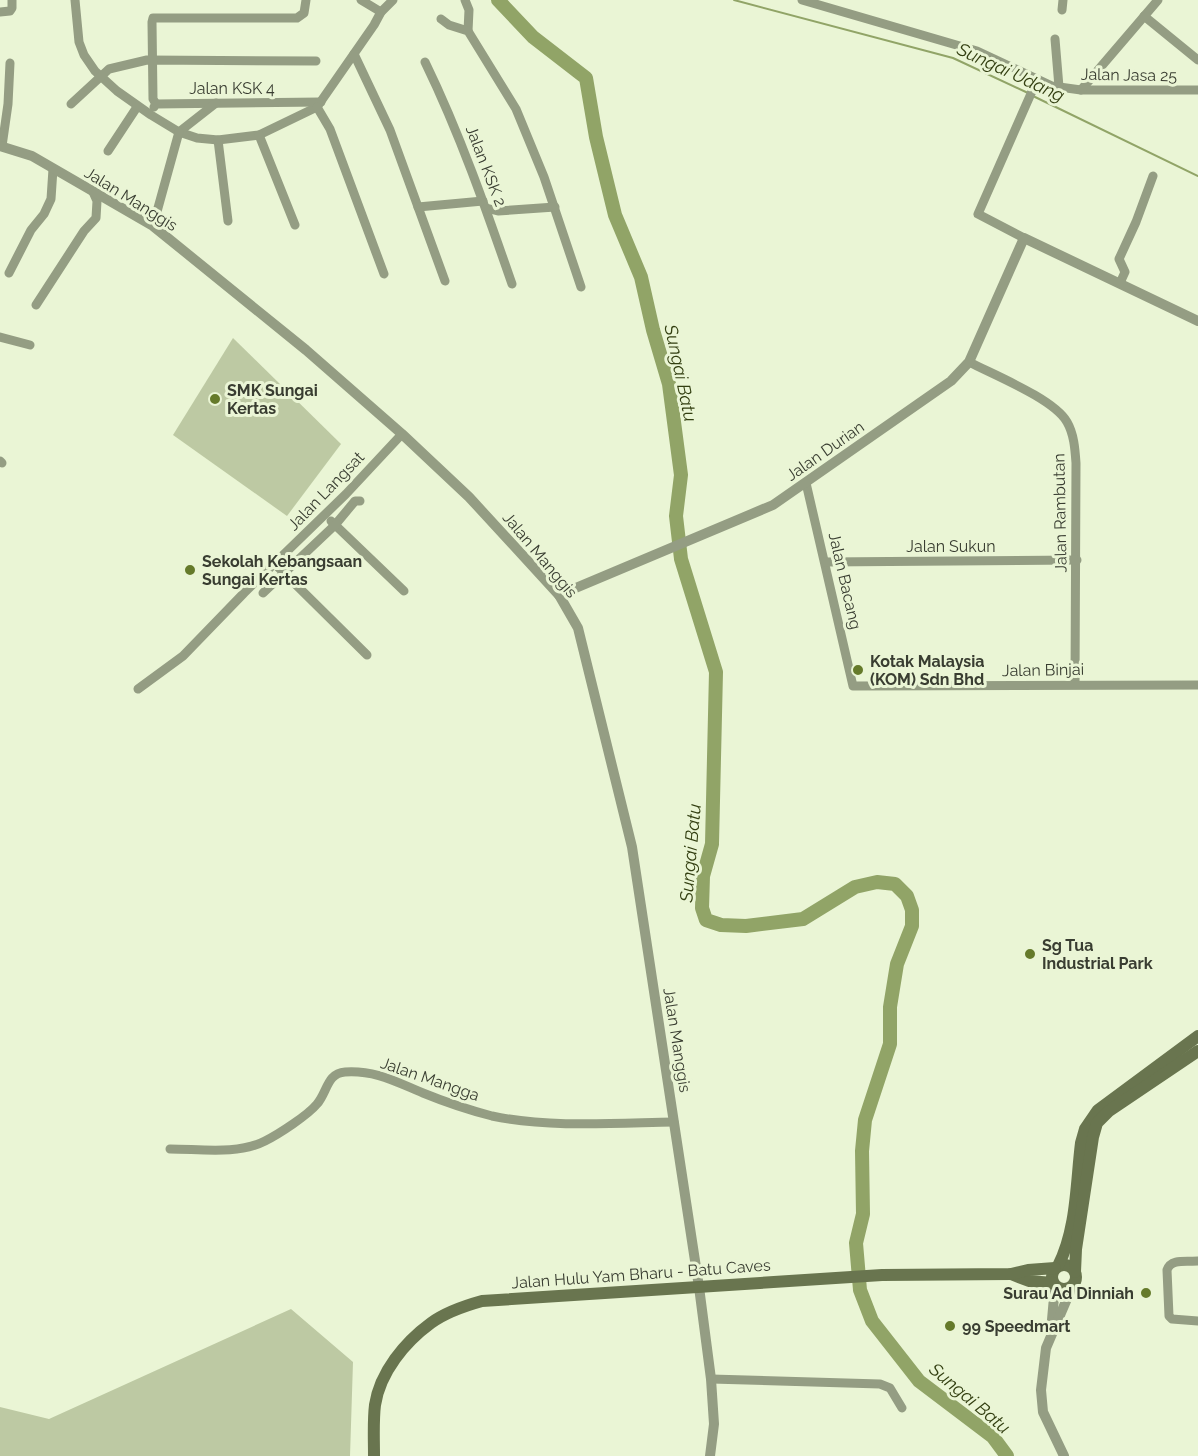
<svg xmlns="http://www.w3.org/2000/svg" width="1198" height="1456" viewBox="0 0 1198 1456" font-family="Raleway,sans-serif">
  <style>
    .green { fill: #bdc9a3 }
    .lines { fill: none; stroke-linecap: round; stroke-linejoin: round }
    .stream { stroke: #91a467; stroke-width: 2 }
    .river { stroke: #91a467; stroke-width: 14 }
    .minor { stroke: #949d83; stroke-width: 9 }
    .tertiary { stroke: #949d83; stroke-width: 10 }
    .secondary { stroke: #69754f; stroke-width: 12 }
    .poi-dot { fill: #657a2a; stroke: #eaf5d5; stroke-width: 2 }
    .labels { text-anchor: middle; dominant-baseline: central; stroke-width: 6; stroke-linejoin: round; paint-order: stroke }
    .street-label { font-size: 16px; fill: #393d31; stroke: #eaf5d5 }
    .poi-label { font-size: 16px; font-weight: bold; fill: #393d31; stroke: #eaf5d5; text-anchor: start }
    .water-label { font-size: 18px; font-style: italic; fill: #323e10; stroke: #eaf5d5 }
  </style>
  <rect width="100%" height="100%" fill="#eaf5d5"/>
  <g class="green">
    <path d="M233,338L341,444L287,516L173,435Z"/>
    <path d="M291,1309L353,1362L350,1456H0V1407L49,1419Z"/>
  </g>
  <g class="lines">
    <g class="stream">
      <path d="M734,0L953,58L1028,93"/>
      <path d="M1033,96L1198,176"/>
    </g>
    <path class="river" d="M498,0L533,37L586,78L596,137L615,215L641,277L653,330L669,384L681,475L676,516L681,559L716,672L712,844L703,876L702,908L706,920L721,925L746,926L803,919L855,887L877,882L895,884L907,896L912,910V926L897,964L890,1007V1044L865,1120L862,1151L863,1214L856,1243L860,1290L872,1321L919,1381L993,1437L1007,1456"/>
    <g class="minor">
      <path d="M75,0L79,42L84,55L95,71L117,91L151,115L179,132L197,138L218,140L259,135L317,107L374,25L381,12L393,0"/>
      <path d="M361,0L381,12"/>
      <path d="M465,0L469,10L468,31"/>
      <path d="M802,0L977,51L1052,86L1081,90H1198"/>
      <path d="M1062,10L1063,0"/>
      <path d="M0,12L10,11L12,8V0"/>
      <path d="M1144,16L1198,60"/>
      <path d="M441,19L449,25L468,31L516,109L544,177L581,287"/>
      <path d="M1055,39L1059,87"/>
      <path d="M354,54L390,130L445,281"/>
      <path d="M425,62C460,134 486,209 512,284"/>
      <path d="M1081,90L1158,0"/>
      <path d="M71,104L109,69L147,60L316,61"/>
      <path d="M156,104L153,99L152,22L153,18H297L304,13L306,0"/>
      <path d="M154,107L156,104L321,102"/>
      <path d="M317,107L330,129L384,274"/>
      <path d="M179,132L216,103"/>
      <path d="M259,135L295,225"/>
      <path d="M218,140L228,221"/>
      <path d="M2,146L8,104L10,63"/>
      <path d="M108,151L137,107"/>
      <path d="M418,207L483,201"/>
      <path d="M486,208L498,211L555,207"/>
      <path d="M153,226L179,132"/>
      <path d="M1024,238L978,214L1037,80"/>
      <path d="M9,273L31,230L44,214L51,199L53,169"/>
      <path d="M1120,283L1125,272L1119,259L1136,222L1153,176"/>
      <path d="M36,305L84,231L96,218L97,201L93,192"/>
      <path d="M0,337L30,345"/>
      <path d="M969,362C994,375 1054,399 1067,422C1074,434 1075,449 1076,463L1075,684"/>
      <path d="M0,461L2,463"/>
      <path d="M806,483L853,686L1198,685"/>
      <path d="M331,521L404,591"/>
      <path d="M825,562L1077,560"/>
      <path d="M275,564L367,655"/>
      <path d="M263,593L335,525L355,501H360"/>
      <path d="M138,689L183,656L244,593L346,494L402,434"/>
      <path d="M170,1149C200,1149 238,1155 265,1141C279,1134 308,1115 317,1104C327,1093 327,1073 345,1072C375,1070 396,1082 423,1093C445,1102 469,1110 492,1116C548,1128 617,1123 674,1122"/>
      <path d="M1198,1261C1187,1262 1171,1258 1167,1270L1169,1316L1172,1319L1198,1321"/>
      <path d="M711,1379L880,1384L890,1388L902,1408"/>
    </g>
    <g class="tertiary">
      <path d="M0,146L32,156L153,226L306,350L402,434L469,497L559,595L578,628L632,847L699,1287L711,1379L714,1424L710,1456"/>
      <path d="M559,595L773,505L951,381L969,362L1024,238L1198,321"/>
      <path d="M1051,1331L1055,1286"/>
      <path d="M1064,1456L1043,1412L1041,1390L1046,1348L1072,1287"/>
    </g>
    <g class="secondary">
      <circle cx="1064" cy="1277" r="12"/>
      <path d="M1058,1266C1077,1229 1076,1183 1081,1143L1085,1129L1098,1110L1198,1036"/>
      <path d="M1075,1272L1076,1249L1093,1137L1097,1123L1109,1111L1198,1051"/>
      <path d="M1011,1274L1029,1281L1053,1283"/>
      <path d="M374,1456C374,1439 373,1421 375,1405C380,1372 405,1342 431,1323C446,1312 464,1306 482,1301L882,1275L1011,1274L1028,1270L1055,1268"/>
    </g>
  </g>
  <g class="poi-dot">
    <circle cx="215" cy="399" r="6"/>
    <circle cx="190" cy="570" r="6"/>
    <circle cx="858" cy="670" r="6"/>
    <circle cx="1030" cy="954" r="6"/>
    <circle cx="1146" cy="1293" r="6"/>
    <circle cx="950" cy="1326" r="6"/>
  </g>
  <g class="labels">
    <g class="street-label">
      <text transform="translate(1129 75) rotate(1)">Jalan Jasa 25</text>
      <text x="232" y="88">Jalan KSK 4</text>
      <text transform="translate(486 166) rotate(69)">Jalan KSK 2</text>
      <text transform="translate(131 199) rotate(32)">Jalan Manggis</text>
      <text transform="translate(825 451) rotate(-35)">Jalan Durian</text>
      <text transform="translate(326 491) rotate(-46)">Jalan Langsat</text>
      <text transform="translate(1060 513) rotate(-91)">Jalan Rambutan</text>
      <text x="951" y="546">Jalan Sukun</text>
      <text transform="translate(540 555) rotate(50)">Jalan Manggis</text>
      <text transform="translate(845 581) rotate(77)">Jalan Bacang</text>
      <text transform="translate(1043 670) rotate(-1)">Jalan Binjai</text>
      <text transform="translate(677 1040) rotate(81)">Jalan Manggis</text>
      <text transform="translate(430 1079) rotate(19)">Jalan Mangga</text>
      <text transform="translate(641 1274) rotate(-4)">Jalan Hulu Yam Bharu - Batu Caves</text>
    </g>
    <g class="poi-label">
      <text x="227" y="390">SMK Sungai<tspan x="227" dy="18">Kertas</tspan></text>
      <text x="202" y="561">Sekolah Kebangsaan<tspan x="202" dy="18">Sungai Kertas</tspan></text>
      <text x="870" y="661">Kotak Malaysia<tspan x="870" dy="18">(KOM) Sdn Bhd</tspan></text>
      <text x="1042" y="945">Sg Tua<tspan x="1042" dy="18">Industrial Park</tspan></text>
      <text x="1134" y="1293" text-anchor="end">Surau Ad Dinniah</text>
      <text x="962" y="1326">99 Speedmart</text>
    </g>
    <g class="water-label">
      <text transform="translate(1011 72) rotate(25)">Sungai Udang</text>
      <text transform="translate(681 373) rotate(78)">Sungai Batu</text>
      <text transform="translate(690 853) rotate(-85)">Sungai Batu</text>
      <text transform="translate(970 1398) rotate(40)">Sungai Batu</text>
    </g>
  </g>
</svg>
